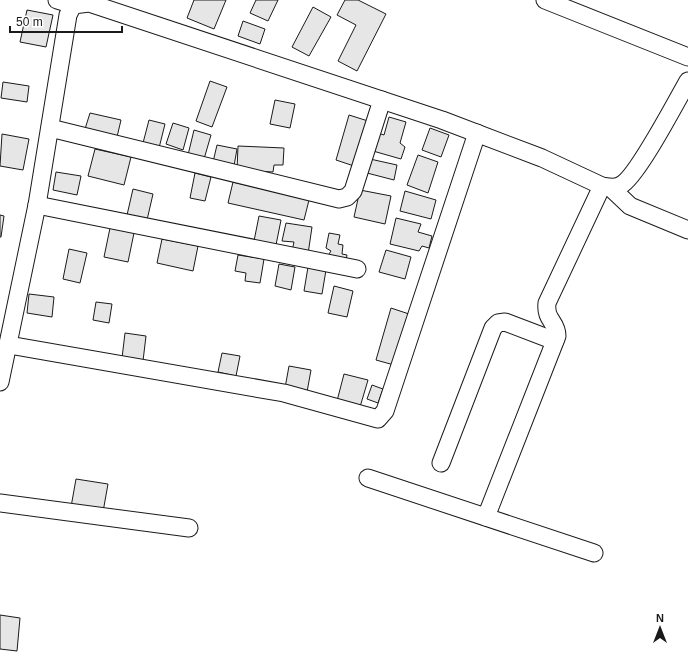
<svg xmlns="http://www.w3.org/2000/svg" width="688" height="656" viewBox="0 0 688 656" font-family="Helvetica,sans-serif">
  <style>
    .building { fill: #e6e6e6; stroke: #1a1a1a }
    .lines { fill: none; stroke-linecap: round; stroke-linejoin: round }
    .minor-casing { stroke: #1a1a1a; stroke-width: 19 }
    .minor { stroke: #fff; stroke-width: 17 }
  </style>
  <rect width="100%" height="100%" fill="#fff"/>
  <g class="building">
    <path d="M194,0H226L214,29L187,18Z"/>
    <path d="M256,0H278L268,21L250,13Z"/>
    <path d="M345,0H358L386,14L357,71L338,61L356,25L337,15Z"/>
    <path d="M313,7L331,17L309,56L292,47Z"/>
    <path d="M27,10L53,15L46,47L20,42Z"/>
    <path d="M243,21L265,29L260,44L238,36Z"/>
    <path d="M210,81L227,87L212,127L196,121Z"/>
    <path d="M3,82L29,86L27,102L1,98Z"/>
    <path d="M275,100L295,104L290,128L270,124Z"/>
    <path d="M90,113L121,120L117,137L85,129Z"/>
    <path d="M349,115L368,121L354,166L336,160Z"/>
    <path d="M389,117L406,122L400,143L405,147L401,159L373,151L378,133L384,135Z"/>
    <path d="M149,120L165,124L159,148L143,143Z"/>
    <path d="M173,123L189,128L183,150L166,144Z"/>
    <path d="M430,128L449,135L441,157L422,150Z"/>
    <path d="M194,130L211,135L204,159L188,155Z"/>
    <path d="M2,134L29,139L23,170L0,166Z"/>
    <path d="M217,145L237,149L234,166L213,162Z"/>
    <path d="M238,146L284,148L283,165H274L273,172L237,170Z"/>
    <path d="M95,149L131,157L124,185L88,176Z"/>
    <path d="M418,155L438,162L428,193L407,185Z"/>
    <path d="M370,159L397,165L394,180L367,173Z"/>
    <path d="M56,172L81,176L77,195L53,190Z"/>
    <path d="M195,173L211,177L205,201L190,198Z"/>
    <path d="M233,182L309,200L304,220L228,203Z"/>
    <path d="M133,189L153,194L147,220L127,215Z"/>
    <path d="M360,190L391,196L385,224L354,217Z"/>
    <path d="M405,191L436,200L431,219L400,211Z"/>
    <path d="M0,215L4,216L1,237H0Z"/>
    <path d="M259,216L281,220L276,245L254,241Z"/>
    <path d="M396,218L421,224L418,232L432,236L429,248L422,246L419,251L390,244Z"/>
    <path d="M286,223L312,227L308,254L292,251L294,242L282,241Z"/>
    <path d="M110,228L134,233L128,262L104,257Z"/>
    <path d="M329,233L340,235L338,244L343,245L342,254L347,255L346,261L327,257L331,251L326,248Z"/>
    <path d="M162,239L198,246L193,271L157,263Z"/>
    <path d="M69,249L87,253L80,283L63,279Z"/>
    <path d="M386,250L411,257L405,279L379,272Z"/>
    <path d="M238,255L264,259L260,283L245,281L246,273L235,271Z"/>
    <path d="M279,264L295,267L291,290L275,286Z"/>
    <path d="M308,267L326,270L322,294L304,291Z"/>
    <path d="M334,286L353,291L347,317L328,313Z"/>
    <path d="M29,294L54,297L52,317L27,313Z"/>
    <path d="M96,302L112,304L109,323L93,320Z"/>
    <path d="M391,308L409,314L394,365L376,360Z"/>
    <path d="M125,333L146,336L143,361L122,358Z"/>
    <path d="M222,353L240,356L236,376L218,372Z"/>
    <path d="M289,366L311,370L307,392L285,388Z"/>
    <path d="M344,374L368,380L360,407L337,401Z"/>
    <path d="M372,385L383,389L378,403L367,399Z"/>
    <path d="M76,479L108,484L103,512L71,507Z"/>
    <path d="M0,615L20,618L17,651L0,649Z"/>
  </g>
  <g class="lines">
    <defs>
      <g id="minor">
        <path d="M57,0L73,5"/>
        <path d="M545,0L688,57"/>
        <path d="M50,128L339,199L347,197L353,191L382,100"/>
        <path d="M611,188L630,206L688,230"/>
        <path d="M37,205L357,269"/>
        <path d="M9,345L284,393L378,419L385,411L477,133"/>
        <path d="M0,382L37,205L68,15L73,5L89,3L442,120L542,158L602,186C608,187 615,189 621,185C637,177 677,100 688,81"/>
        <path d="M441,463L493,328L498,323L505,322L555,341"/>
        <path d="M368,478L594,553"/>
        <path d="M0,503L189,528"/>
        <path d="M486,517L557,336C557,321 545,321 547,303L602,186"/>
      </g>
    </defs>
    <use href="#minor" class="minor-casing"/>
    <use href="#minor" class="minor"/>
  </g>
  <g transform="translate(660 628)" stroke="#ffffff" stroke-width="3" paint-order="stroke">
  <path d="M0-3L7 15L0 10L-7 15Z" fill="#1a1a1a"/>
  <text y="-6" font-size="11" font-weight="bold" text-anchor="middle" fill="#1a1a1a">N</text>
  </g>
  <path d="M10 26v6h112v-6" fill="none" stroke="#1a1a1a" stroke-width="2"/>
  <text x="16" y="26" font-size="12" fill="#1a1a1a" stroke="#ffffff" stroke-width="3" paint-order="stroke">50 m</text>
</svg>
